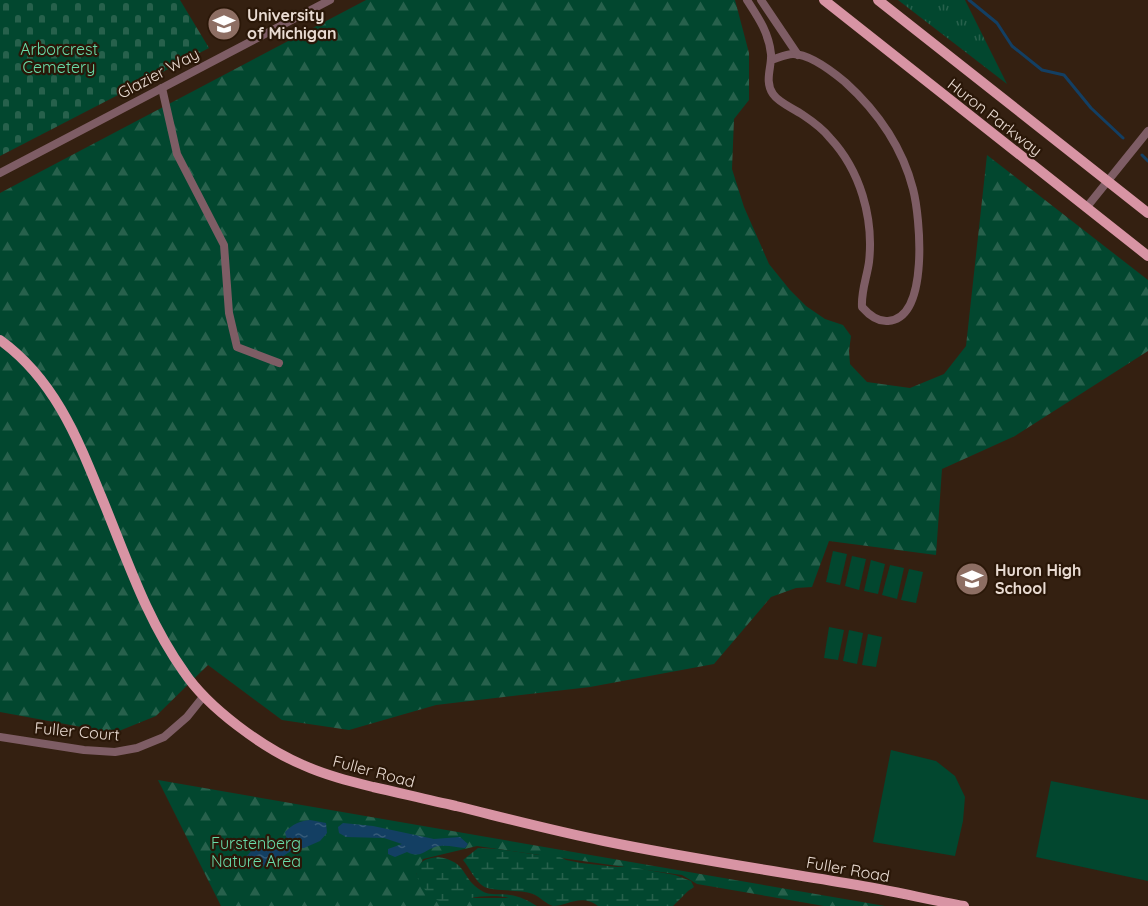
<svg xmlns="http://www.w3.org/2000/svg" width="1148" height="906" viewBox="0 0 1148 906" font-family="Quicksand,sans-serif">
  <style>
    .grass { fill: url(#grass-tufts) }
    .forest { fill: url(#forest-firs) }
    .wetland { fill: url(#wetland-marsh) }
    .cemetery { fill: url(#cemetery-stones) }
    .pitch { fill: #02472f }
    .water { fill: url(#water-ripples) }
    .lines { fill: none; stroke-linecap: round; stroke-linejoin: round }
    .stream { stroke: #133f63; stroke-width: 3 }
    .minor { stroke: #7e5d65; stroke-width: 8 }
    .major { stroke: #d894a4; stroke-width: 10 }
    .labels { text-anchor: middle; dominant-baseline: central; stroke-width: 4.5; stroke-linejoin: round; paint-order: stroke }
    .poi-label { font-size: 16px; font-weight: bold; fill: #e9dbd2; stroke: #2a1708; text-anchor: start }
    .park-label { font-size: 16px; fill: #69dca9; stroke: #2a1708 }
    .street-label { font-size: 16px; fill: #e9dbd2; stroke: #2a1708 }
  </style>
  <defs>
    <pattern id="grass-tufts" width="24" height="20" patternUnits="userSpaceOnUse" patternTransform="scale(1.5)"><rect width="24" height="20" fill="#02472f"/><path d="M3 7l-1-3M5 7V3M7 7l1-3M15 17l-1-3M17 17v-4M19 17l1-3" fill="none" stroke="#27614c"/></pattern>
    <pattern id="forest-firs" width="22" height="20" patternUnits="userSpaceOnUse" patternTransform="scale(1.5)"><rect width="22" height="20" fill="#02472f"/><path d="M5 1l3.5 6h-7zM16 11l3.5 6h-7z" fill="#27614c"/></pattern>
    <pattern id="wetland-marsh" width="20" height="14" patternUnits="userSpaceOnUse" patternTransform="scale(1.5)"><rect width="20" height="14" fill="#02472f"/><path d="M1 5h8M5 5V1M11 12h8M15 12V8" fill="none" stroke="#27614c"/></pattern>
    <pattern id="cemetery-stones" width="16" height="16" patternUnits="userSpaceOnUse" patternTransform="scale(1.5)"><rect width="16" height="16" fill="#02472f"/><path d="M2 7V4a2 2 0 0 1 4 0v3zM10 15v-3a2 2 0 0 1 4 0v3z" fill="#27614c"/></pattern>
    <pattern id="water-ripples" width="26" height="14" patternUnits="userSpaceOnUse" patternTransform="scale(1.5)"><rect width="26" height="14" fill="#133f63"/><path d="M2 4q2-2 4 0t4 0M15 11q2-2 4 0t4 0" fill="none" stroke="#355a78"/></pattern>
  </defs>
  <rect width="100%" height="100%" fill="#342011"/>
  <path class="grass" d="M898,0H965L1007,84Z"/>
  <g class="forest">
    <path d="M366,0H735L749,53V100L734,119L732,169L744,207L769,264L790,290L806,306L825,319L843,325L851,336L849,351L850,364L867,382L910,388L944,374L966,346L987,155L1148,280V351L1015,436L942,469L936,555L829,541L812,587L796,588L771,597L714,664L590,687L436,705L349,730L282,720L208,665L156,716L114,733L0,712V193Z"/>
    <path d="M158,780L885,906H824L697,884L682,875L477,846L423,859L416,875L470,898H509L513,906H221Z"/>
  </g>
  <g class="wetland">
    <path d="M478,848L498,849L539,855H556L566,860L581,863L617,867H631L675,875L691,881L694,887L688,891L673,906H598C581,893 567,906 553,906C546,904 540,897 533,894C520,889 491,892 483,886C476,882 469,867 463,860Z"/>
    <path d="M438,857C469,862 460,878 482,891C489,896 501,893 510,895C519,896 529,901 537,906H512L509,898C499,895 481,896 471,898C463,899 455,902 447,902C432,903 422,887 416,875C419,861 423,859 438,857Z"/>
  </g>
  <path class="cemetery" d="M0,0H180L209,48L0,156Z"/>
  <g class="pitch">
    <path d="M833,551L847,554L840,585L826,582Z"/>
    <path d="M852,556L866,559L859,590L845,586Z"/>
    <path d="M871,560L885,564L878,594L864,591Z"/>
    <path d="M890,565L904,568L897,599L882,595Z"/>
    <path d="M909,569L923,572L916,603L901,600Z"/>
    <path d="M829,627L844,630L838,660L824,658Z"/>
    <path d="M849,630L863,633L857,664L843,661Z"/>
    <path d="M868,634L882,637L876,667L862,665Z"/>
    <path d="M891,750L936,761L955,776L965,797L963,821L955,856L873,842Z"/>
    <path d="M1051,781L1148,800V881L1036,857Z"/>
  </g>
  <g class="water">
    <path d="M310,820L326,823L327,833L320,841L304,848H296L267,866L248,868L244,862L246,857L253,849L262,847L273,842L287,840L285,832C293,824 299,821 310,820Z"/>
    <path d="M343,823L373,826L434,839L460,837L468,844L465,848C457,848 449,845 440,846C426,847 423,860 407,852L395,857L388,854V849L402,844L384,838L346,837L339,833L338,827Z"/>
  </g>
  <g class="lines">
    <g class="stream">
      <path d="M969,0L997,23L1012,46L1042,70L1064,75L1091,108L1123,138"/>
      <path d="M1142,155L1148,161"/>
    </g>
    <g class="minor">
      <path d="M747,0C758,17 769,33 771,54C772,67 764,81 773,94C779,103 793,108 803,115C812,121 823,129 830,138C860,170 874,218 869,262C867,277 861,291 862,307C869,315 877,322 888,321C930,318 920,216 913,189C902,146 877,111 845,82C833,72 809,54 793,54C786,54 778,58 771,60"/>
      <path d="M761,0L798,55"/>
      <path d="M162,88L177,154L224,245L229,313L237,347L279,363"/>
      <path d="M0,173L330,0"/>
      <path d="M1086,208L1148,131"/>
      <path d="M0,737L84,750L115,752L137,748L164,737L187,717L203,697"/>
    </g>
    <g class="major">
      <path d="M824,0L1148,256"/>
      <path d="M878,0L1148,213"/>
      <path d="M0,340C54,379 77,437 101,496C126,556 146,619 184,672C208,708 263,748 303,765C325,775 349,781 373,787C400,793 428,800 456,806C505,818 554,831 604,841C686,858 768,870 851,884C889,890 926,899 964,906"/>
    </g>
  </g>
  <defs>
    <symbol id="university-disc" viewBox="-11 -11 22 22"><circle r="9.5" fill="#8d6e63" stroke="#2a1708"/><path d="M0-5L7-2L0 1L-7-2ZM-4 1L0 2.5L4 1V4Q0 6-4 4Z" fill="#fff"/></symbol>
    <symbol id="school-disc" viewBox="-11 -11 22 22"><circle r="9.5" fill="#8d6e63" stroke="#2a1708"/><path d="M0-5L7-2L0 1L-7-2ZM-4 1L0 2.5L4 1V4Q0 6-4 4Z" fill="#fff"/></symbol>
  </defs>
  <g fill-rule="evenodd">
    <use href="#university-disc" x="205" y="5" width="38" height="38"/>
    <use href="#school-disc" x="953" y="560" width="38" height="38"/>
  </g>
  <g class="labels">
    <g class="poi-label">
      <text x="247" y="15">University<tspan x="247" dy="18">of Michigan</tspan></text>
      <text x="995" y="570">Huron High<tspan x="995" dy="18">School</tspan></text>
    </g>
    <g class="park-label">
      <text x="59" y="49">Arborcrest<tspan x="59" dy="18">Cemetery</tspan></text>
      <text x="256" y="843">Furstenberg<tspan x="256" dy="18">Nature Area</tspan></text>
    </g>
    <g class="street-label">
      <text transform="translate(158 73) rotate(-28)">Glazier Way</text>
      <text transform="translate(995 117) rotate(38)">Huron Parkway</text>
      <text transform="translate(77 731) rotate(5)">Fuller Court</text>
      <text transform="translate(374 771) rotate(15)">Fuller Road</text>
      <text transform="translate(848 869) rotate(10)">Fuller Road</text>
    </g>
  </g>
</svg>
